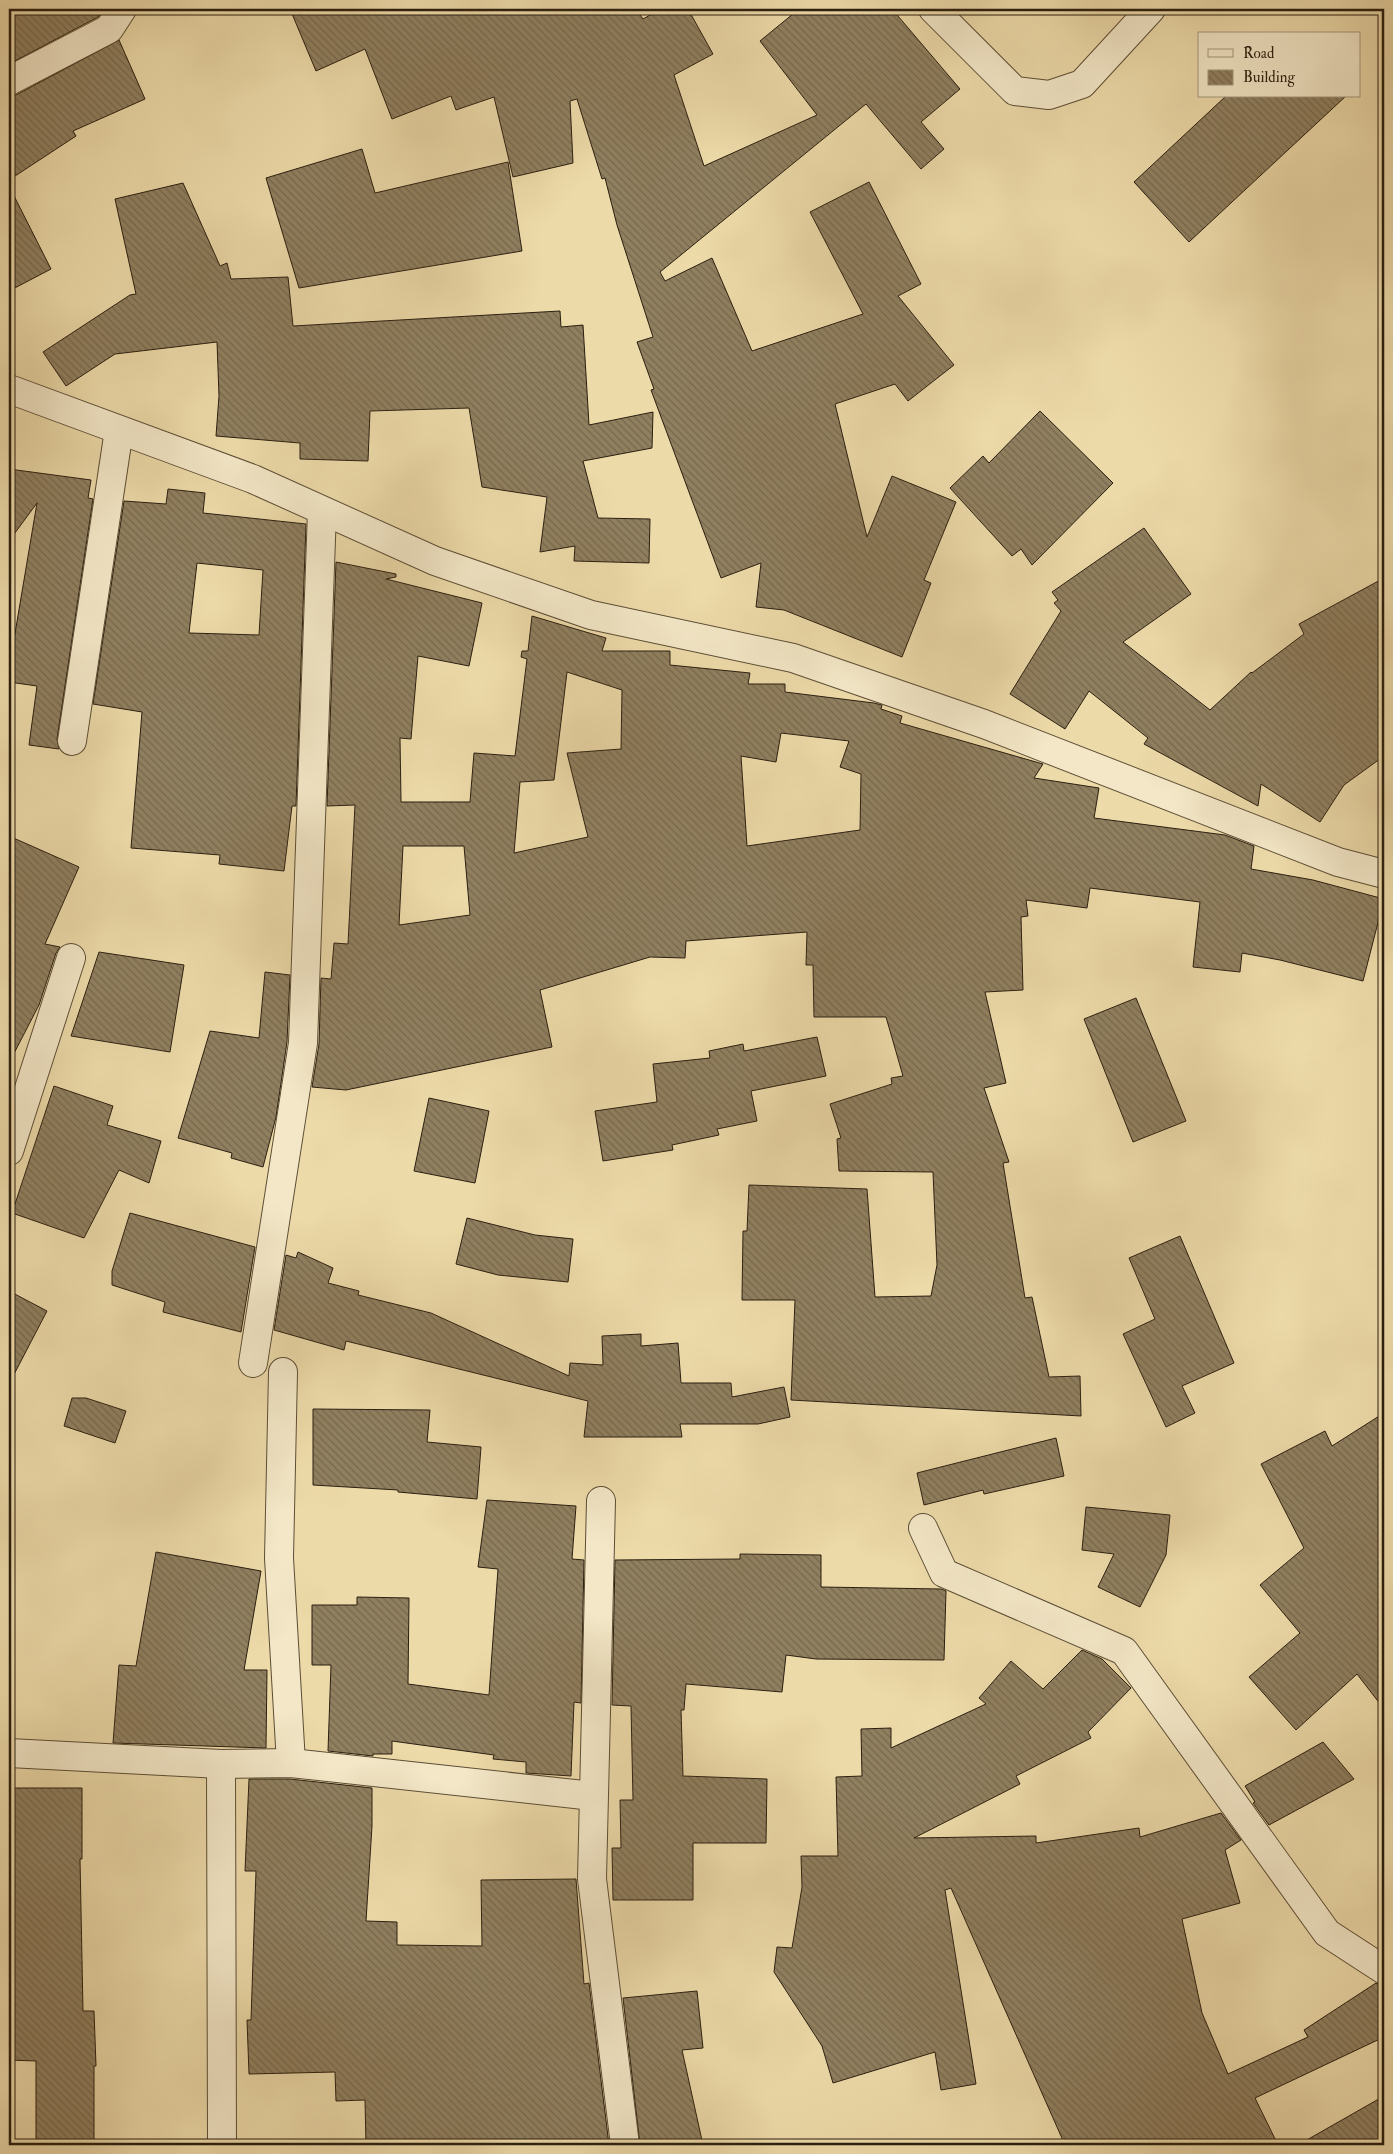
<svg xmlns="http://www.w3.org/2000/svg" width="1393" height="2154" viewBox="0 0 1393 2154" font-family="'IM FELL Double Pica',serif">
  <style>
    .building { fill: url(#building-back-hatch); stroke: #2b1f10; fill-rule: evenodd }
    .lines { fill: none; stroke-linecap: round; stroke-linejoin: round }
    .street-casing { stroke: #5c4e36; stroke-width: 30 }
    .street { stroke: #f3e7c7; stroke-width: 28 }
  </style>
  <defs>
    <pattern id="building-back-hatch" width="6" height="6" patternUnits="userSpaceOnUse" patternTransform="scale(1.25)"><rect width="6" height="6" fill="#908060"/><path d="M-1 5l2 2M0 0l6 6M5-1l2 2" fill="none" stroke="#76684e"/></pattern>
  </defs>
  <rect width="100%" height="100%" fill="#eddaa9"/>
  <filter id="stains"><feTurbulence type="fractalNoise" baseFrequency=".004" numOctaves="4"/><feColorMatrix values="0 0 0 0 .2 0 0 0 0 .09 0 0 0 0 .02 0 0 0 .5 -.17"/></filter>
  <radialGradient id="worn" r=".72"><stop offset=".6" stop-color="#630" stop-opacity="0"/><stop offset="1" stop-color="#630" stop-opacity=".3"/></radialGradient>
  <g class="building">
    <path d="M9,9H104L98,17L9,64Z"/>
    <path d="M290,9H636L643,19L661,9H688L713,54L674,75L704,166L817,115L760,41L799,9H892L960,89L921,122L944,149L921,169L866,104L660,272L665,281L712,258L752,351L863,314L810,212L869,182L921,284L898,296L954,365L908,401L895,384L835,404L867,537L892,476L956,502L924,580L931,583L902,657L784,610L756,607L761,563L721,578L651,390L654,389L637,342L653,337L617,225L605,178L602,179L577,99L570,101L573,163L513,177L494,97L456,110L451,96L392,119L365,49L316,71Z"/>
    <path d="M119,40L145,99L73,131L76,136L9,180V97L16,95Z"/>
    <path d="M1226,96H1346L1189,242L1134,182Z"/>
    <path d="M362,149L375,193L508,162L522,251L299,288L266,178Z"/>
    <path d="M183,183L220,266L227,263L231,279L288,277L293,326L560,311L561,327L583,325L589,425L653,412L652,448L583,461L598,518L650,519L649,563L574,561L575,546L540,552L547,497L482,487L469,408L370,411L368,461L300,459V443L216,436L219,396L217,342L115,354L66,386L43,352L130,295L136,294L115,199Z"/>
    <path d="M9,186L51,269L9,291Z"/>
    <path d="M1040,411L1113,483L1032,565L1021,549L1012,556L950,488L983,456L989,463Z"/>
    <path d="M9,469L91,480L88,498L93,499L57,739L59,749L29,745L37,686L9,682V669L37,503L9,541Z"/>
    <path d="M168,489L205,493L203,513L306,524L296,806H292L284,871L219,864L220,855L131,848L142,712L93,704L124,501L166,504ZM197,563L263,570L259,635L189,633Z"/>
    <path d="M1144,528L1191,594L1123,642L1210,710L1251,672L1252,673L1304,634L1299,624L1384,578V756L1344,785L1320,822L1261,784L1258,806L1144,744L1148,738L1089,691L1065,729L1010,694L1061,611L1054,603L1058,600L1052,592Z"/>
    <path d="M336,562L396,574V577L386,579L482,603L469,666L418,656L411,739L400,738L401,802H470L474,753L515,756L527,659L521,657L522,651H528L532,616L606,638L602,651H670V665L750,673L748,684H785V692L874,703L882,705L881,709L902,716L900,723L1043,764L1034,778L1099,788L1094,818L1225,835L1254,846L1251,869L1313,880L1384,899L1363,981L1280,960L1242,953L1240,972L1193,967L1200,902L1090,888L1087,908L1026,900L1028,916L1021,917L1023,990L985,992L1006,1083L984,1088L1009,1162L1003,1163L1025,1298L1032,1297L1049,1377L1080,1376L1081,1416L791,1400L795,1300H742L743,1231H747L749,1185L867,1189L875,1297L931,1296L937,1265L933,1172L839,1171L837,1139L841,1138L830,1104L892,1084L891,1078L903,1076L886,1017H814L813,965H806L807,932L686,941L685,958L650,957L540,990L552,1047L346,1090L312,1087L319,1044L321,978L331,979L334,943L348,944L355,805L327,806ZM567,672L622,690L621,749L567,753L588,837L514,853L520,782L554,780ZM781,733L849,741L840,767L861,774L860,830L747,846L741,756L776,762ZM403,846H464L470,915L399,925Z"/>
    <path d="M9,836L79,867L45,944L60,947L56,953L39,1005L9,1063Z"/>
    <path d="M99,952L184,965L170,1052L71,1036Z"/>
    <path d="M265,972L290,975L287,1042L276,1117L263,1167L231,1158L232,1153L178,1138L210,1031L259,1038Z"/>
    <path d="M1136,998L1186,1121L1133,1142L1084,1019Z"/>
    <path d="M817,1037L826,1076L751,1091L757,1121L717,1129L719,1135L672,1145L673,1150L603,1161L595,1111L657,1102L653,1064L710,1058L709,1051L743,1044L744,1051Z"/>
    <path d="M54,1086L113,1106L107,1125L161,1141L149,1183L119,1170L84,1238L12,1213Z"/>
    <path d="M429,1098L489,1111L475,1183L414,1171Z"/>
    <path d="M130,1213L255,1247L241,1332L163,1312L165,1302L112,1285V1271Z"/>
    <path d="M467,1218L535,1235L573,1239L568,1282L498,1275L456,1264Z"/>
    <path d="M1180,1236L1234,1363L1182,1386L1195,1413L1166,1427L1123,1334L1155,1319L1129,1258Z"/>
    <path d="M298,1252L333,1268L328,1283L359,1291L358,1295L431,1313L569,1376L570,1363L603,1365L602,1336L641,1334V1346L678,1343L681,1383H731L732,1397L784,1387L790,1417L758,1424H680L682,1437H584L588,1401L346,1341L344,1350L274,1330L286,1255L296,1258Z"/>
    <path d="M9,1291L47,1311L9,1384Z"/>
    <path d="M72,1398H86L126,1411L115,1443L64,1426Z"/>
    <path d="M313,1409L430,1410L427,1442L481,1447L477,1499L398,1492V1490L313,1485Z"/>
    <path d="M1384,1413V1709L1357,1674L1296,1730L1249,1677L1300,1633L1260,1585L1304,1548L1261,1464L1325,1431L1332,1446Z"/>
    <path d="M1056,1438L1064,1476L984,1494L983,1490L924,1505L917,1473Z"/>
    <path d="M487,1500L576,1506L572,1559L584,1560L581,1703L574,1702L571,1776L526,1773V1762L493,1759L494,1755L392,1741V1754H373V1756L328,1751L331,1665H312V1605H357V1597L409,1598L408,1684L489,1695L498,1569L478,1567Z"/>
    <path d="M1086,1507L1170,1515L1166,1555L1140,1607L1098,1587L1114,1554L1082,1550Z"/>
    <path d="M156,1552L261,1571L244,1670H267L266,1748L113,1743L119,1665L136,1666Z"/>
    <path d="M740,1554L821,1555V1587L941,1589L946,1591L944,1660L816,1659L786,1655L782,1692L686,1684L684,1710H681L683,1776L767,1779L766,1843H693V1900H613L612,1848H621L620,1800H633L631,1706L612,1705L615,1560L740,1559Z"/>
    <path d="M1082,1650L1102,1659L1131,1688L1088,1732L1091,1738L1016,1776L1020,1784L914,1838L1036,1836V1843L1139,1828L1140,1837L1221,1813L1241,1840L1225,1850L1240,1903L1182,1919L1202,2013L1228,2074L1308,2037L1304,2030L1376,1983L1384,1985V2037L1255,2098L1278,2145H1065L951,1888L945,1890L976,2084L941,2090L935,2052L833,2083L822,2046L774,1972L777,1947L792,1948L802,1887L801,1856H838L836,1777L862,1776L861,1729L891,1728V1748L986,1704L979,1698L1011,1661L1043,1689Z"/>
    <path d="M1323,1742L1354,1779L1269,1825L1253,1803L1255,1802L1245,1786Z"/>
    <path d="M249,1779H290L372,1788V1826L366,1921L397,1922V1945L482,1946L481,1880L576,1879L584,1984L589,1983L609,2145H366L365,2100L336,2101L335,2072L249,2074L247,2020H251L256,1871H245Z"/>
    <path d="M9,1788H82V1859H80L83,2011H94L96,2066H94V2141H36V2061L9,2060Z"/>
    <path d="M697,1991L703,2048L682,2050L703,2145H640L623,1998Z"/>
    <path d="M1384,2096V2145H1298Z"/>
  </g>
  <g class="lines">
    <defs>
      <g id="street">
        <path d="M933,9L1015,91L1049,95L1082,84L1151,9"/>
        <path d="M9,81L109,29L122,9"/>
        <path d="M9,389L253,479L435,561L591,615L793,658L984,724L1338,862L1384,874"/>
        <path d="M72,741L119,430"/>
        <path d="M9,1151L71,958"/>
        <path d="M253,1363L303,1043L322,511"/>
        <path d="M283,1372L279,1558L291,1763"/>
        <path d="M601,1501L592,1879L625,2145"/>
        <path d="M923,1528L944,1573L1124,1651L1327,1933L1384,1970"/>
        <path d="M9,1753L221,1764L291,1763L593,1796"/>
        <path d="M221,1764L222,2145"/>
      </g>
    </defs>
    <use href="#street" class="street-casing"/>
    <use href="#street" class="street"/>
  </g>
  <rect width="1393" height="2154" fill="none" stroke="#eddaa9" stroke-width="30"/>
  <rect x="10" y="10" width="1373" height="2134" fill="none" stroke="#2b1f10" stroke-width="2.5"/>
  <rect x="15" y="15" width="1363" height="2124" fill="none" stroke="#2b1f10"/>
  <rect x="1198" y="32" width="162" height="65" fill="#f3e7c7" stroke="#a3977e"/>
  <rect x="1208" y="49" width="25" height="8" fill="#f3e7c7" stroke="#a3977e"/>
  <text x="1243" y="58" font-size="15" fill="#2b1f10">Road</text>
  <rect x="1208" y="70" width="25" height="15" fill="url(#building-back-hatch)" stroke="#a3977e"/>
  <text x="1243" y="82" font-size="15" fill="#2b1f10">Building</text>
  <rect width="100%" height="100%" filter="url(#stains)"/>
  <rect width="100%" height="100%" fill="url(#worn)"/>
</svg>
